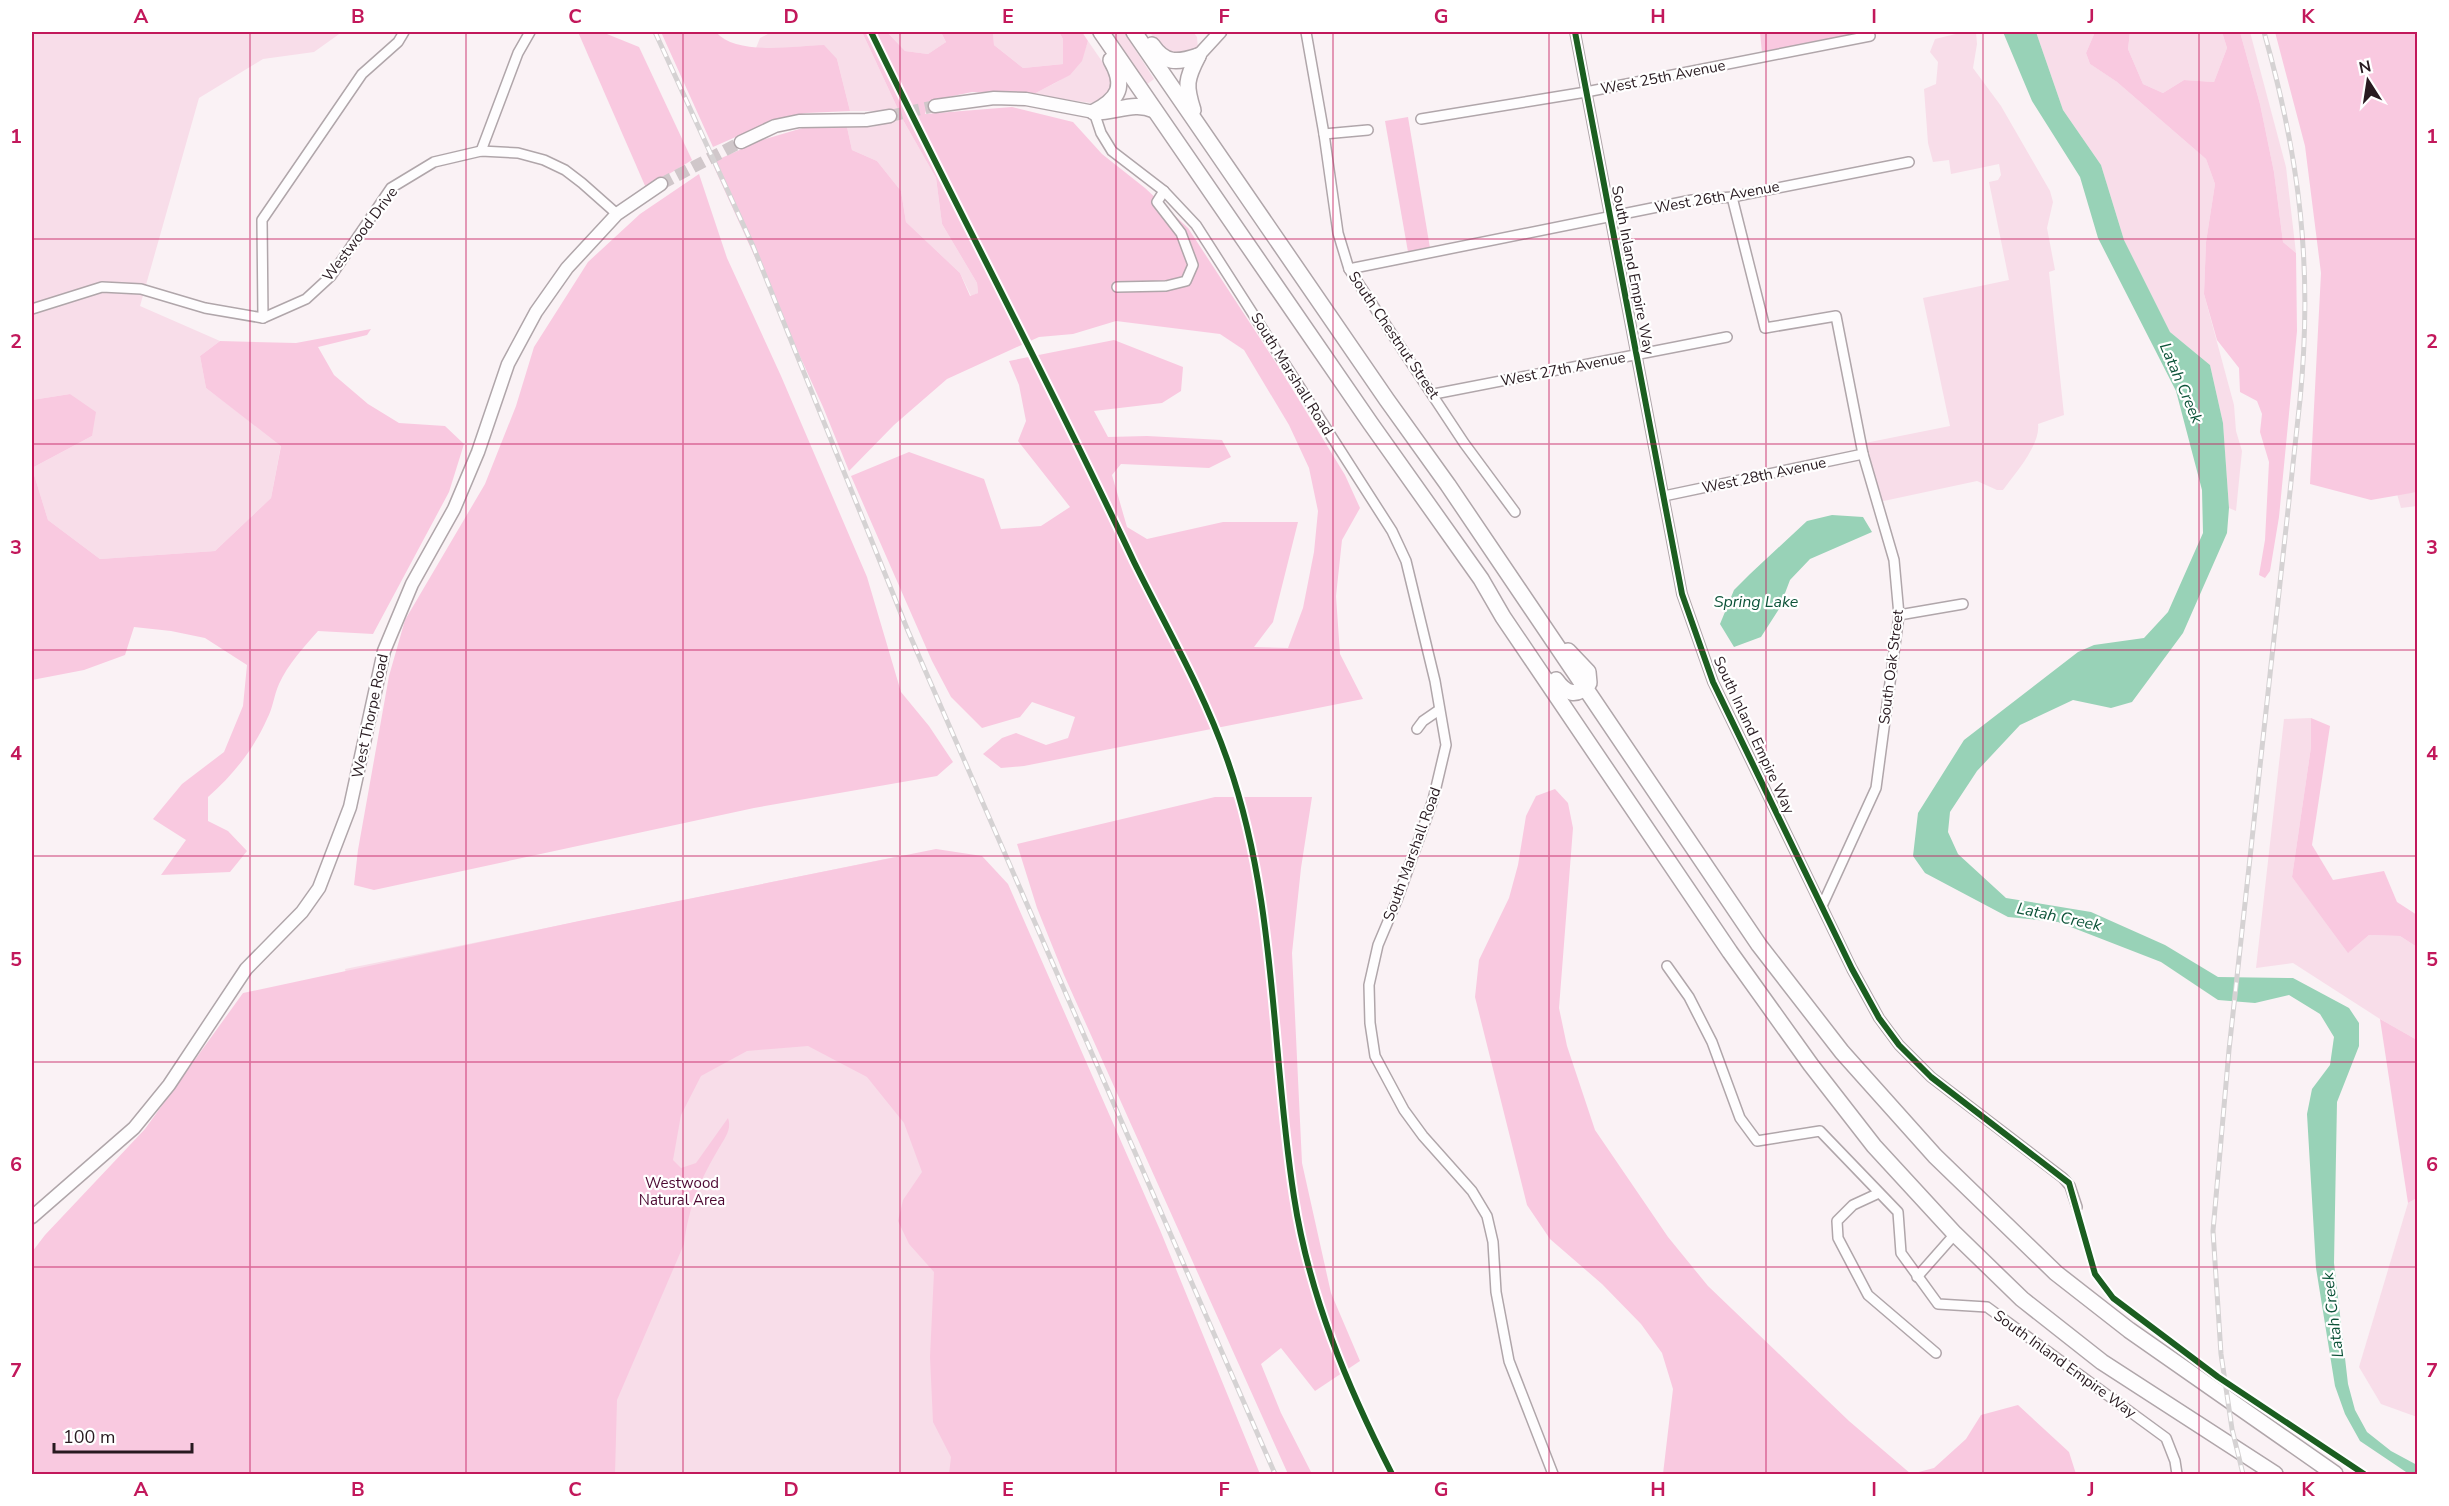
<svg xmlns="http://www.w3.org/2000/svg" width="2449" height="1506" viewBox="0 0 2449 1506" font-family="'Nunito Sans',sans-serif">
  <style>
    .green { fill: #f8dde9 }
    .forest { fill: #f9c9e0 }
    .water { fill: #98d2b7 }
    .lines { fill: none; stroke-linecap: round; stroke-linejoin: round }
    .tertiary-tunnel { stroke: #d0c7ca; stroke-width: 12; stroke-dasharray: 12 6; stroke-linecap: butt }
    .minor-casing { stroke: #b0a6aa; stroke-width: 12 }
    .tertiary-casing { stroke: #b0a6aa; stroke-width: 15 }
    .trunk-casing { stroke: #b0a6aa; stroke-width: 18 }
    .minor { stroke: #fefdfe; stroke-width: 9 }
    .tertiary { stroke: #fefdfe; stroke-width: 12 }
    .trunk { stroke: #fefdfe; stroke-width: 15 }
    .rail-casing { stroke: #d5d2d3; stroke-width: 5 }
    .rail { stroke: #fff; stroke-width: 3; stroke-dasharray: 9; stroke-linecap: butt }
    .cycleway-casing { stroke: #fff; stroke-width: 10 }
    .cycleway { stroke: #1b5e20; stroke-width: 6 }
    .grid { fill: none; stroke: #c2185b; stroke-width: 1.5; stroke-opacity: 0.55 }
    .labels { text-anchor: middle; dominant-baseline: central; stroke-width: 4.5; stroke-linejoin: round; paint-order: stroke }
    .street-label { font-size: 15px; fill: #281a20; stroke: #fff }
    .park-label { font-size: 15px; fill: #4c0731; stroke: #fff }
    .water-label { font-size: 16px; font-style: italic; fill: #0d5339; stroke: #fff }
    .neatline { fill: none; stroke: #c2185b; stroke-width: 2 }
    .grid-label { font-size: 20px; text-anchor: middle; font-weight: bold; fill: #c2185b }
  </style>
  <rect width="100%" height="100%" fill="#faf2f5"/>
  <g class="green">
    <path d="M32,32H342L314,52L263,59L199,98L140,306L220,341L200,356L206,388L281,445L271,498L215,551L100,559L48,520L32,468L92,436L70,394L32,400Z"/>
    <path d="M772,32H862L903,120L936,178L942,224L977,283L978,293L971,296L960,273L906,222L901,191L877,161L852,150L847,127H872L892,121L888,111H850L837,59L756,48L760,38Z"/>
    <path d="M887,32H941L946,42L928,54L905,51Z"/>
    <path d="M993,32H1059L1063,39V64L1023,68L994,45Z"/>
    <path d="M1110,32H1124L1154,79L1146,85Z"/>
    <path d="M1150,32H1193L1197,37L1198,49L1175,57L1162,51Z"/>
    <path d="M1964,32H1976L1977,44L1973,68L2001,106L2050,191L2053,202L2047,228L2055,270L2049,272L2064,415L2038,424C2041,444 2015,474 2003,490H1997L1977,481L1879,502L1871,474L1865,443L1950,426L1923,298L2009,280L1989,182L1998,180L2001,175L1999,164L1951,174L1949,160L1933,162L1928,143L1924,89L1936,84L1938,62L1930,52L1935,39Z"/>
    <path d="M2036,32H2095L2086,53L2090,64L2117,82L2206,159L2215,184L2206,242L2204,294L2234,405L2236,431L2242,451L2236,511L2229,508L2223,423L2210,365L2170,332L2124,240L2101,165L2063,110Z"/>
    <path d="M2130,32H2222L2227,48L2214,82L2184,80L2163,93L2143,84L2128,49Z"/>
    <path d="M2240,32H2250L2286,167L2296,253L2283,242L2274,172L2260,104Z"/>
    <path d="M1088,41L1110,73L1113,87L1106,99L1091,103L1032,95C1063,78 1077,77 1088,41Z"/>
    <path d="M2417,492V506L2401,508L2397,494Z"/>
    <path d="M2311,718V747L2292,877L2349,952L2369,935L2400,936L2417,947V1040L2380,1019L2293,963L2256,968L2284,719Z"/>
    <path d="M895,857L1031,1474H459L345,969Z"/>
    <path d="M2417,1198V1417L2381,1404L2359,1367L2408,1203Z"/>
  </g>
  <g class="forest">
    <path d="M578,32H602L639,47L692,160L646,188Z"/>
    <path d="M661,32H716C736,56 795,46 824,45L837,59L850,111L806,113L772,121L713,147Z"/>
    <path d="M862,32H887L905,51L928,54L946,42L941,32H993L994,45L1023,68L1063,64V39L1059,32H1082L1088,41L1082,61L1070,75L1032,95L972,92L929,101L925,114L1012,107L1073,122L1102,154L1145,188L1188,228L1280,369L1345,475L1360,508L1342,540L1336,596L1340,654L1363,699L1024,766L1001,768L983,754L1002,738L1016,733L1046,745L1068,738L1075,717L1032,702L1020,717L982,728L951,697L932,661L851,476L909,452L984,479L1001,529L1041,526L1070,507L1018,441L1026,421L1019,385L1009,361L1114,340L1183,367L1181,391L1162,403L1094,411L1108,437L1147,436L1222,440L1231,457L1209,468L1121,464L1112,475L1127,527L1147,539L1223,522H1298L1273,622L1254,647L1288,648L1303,608L1314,552L1318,511L1309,468L1289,425L1244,350L1220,334L1116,321L1073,334L1039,337L947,379L894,425L849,471L823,407L713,165L717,160L762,140L806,127H847L852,150L877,161L901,191L906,222L960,273L970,296L978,293L977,283L942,224L936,178L903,120Z"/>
    <path d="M1760,32H1863L1859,36L1762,53Z"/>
    <path d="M2095,32H2130L2128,49L2143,84L2163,93L2184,80L2214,82L2227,48L2222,32H2240L2260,104L2274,172L2283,242L2296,253L2297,331L2279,517L2270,571L2265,578L2259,575L2265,540L2269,462L2260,432L2262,414L2257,401L2240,392L2239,368L2217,340L2204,294L2206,242L2215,184L2206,159L2117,82L2090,64L2086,53Z"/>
    <path d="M2275,32H2417V492L2371,500L2310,484L2321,273L2305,146Z"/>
    <path d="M1408,117L1430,248L1408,252L1385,121Z"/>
    <path d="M699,174L727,258L781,376L867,577L901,692L929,726L953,762L937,776L754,808L374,890L354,885L358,850L389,676L405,620L485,484L516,406L534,347L588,262L640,214Z"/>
    <path d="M371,329L367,335L318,347L334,375L368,404L399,423L445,426L464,444L449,492L373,634L318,631C304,647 288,664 279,684C274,695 273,708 267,719C253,750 234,774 208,797V821L228,831L247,851L230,872L161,875L186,840L153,819L182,784L224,752L243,706L247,665L205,638L171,631L134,627L125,655L84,670L32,680V400L70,394L96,412L92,436L32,468L48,520L100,559L215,551L271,498L281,446L206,388L200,356L220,341L296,343Z"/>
    <path d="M2311,718L2330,726L2312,845L2333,880L2384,871L2397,902L2417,915V947L2400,936L2369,935L2348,953L2292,877L2311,747Z"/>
    <path d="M1555,789L1568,803L1573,828L1559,1008L1567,1046L1595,1130L1668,1237L1708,1286L1849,1421L1911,1474L1934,1468L1966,1439L1981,1415L2018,1405L2069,1452L2076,1474H1663L1673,1389L1662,1353L1641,1324L1602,1284L1550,1239L1527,1205L1475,997L1479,960L1509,898L1518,865L1526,816L1536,796Z"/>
    <path d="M1215,797H1312L1301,868L1292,953L1302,1163L1331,1293L1360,1361L1315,1391L1281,1348L1261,1364L1281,1413L1312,1474H1288L1064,975L1037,908L1017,844Z"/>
    <path d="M936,849L982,856L1008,884L1160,1230L1260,1474H949L951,1457L933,1422L930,1357L934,1272L909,1244L898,1221L903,1200L922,1172L904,1123L867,1077L808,1046L747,1051L701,1076L681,1115L673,1160L681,1168L696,1163L728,1118C732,1129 725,1138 719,1148C700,1180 689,1206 684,1244L617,1400L615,1474H32V1252L45,1235L145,1129L243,993L579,921Z"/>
    <path d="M2380,1019L2417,1040V1198L2408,1203Z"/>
  </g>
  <g class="water">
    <path d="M2003,32H2036L2063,110L2101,165L2124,240L2170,332L2210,365L2223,423L2229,508L2227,533L2183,633L2132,702L2111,708L2073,700L2020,725L1977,771L1950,812L1948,832L1958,854L2006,898L2091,912L2165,945L2218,977L2293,978L2349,1008L2359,1023V1046L2337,1102L2334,1263L2348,1384L2355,1410L2367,1432L2391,1451L2417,1465V1474H2409L2360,1441L2345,1414L2335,1386L2316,1268L2307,1114L2312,1089L2330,1065L2334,1037L2320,1014L2289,995L2255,1003L2218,1000L2161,962L2058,922L2008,917L1925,873L1913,856L1918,813L1964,740L2078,652L2094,645L2144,638L2168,612L2203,533L2202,490L2176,391L2098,238L2080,177L2032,101Z"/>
    <path d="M1832,515L1863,517L1872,532L1810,559L1790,580L1779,609L1761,637L1734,647L1720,624L1734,590L1750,574L1807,521Z"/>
  </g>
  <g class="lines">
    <g class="tertiary-tunnel">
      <path d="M890,116L935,106"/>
      <path d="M661,184L741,142"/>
    </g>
    <defs>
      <g id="minor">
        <path d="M1306,32L1324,134L1338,233L1349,269L1464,443L1515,512"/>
        <path d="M1575,32L1682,594L1713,682L1852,969L1879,1018L1899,1045L1931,1077L2063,1178L2070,1186L2077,1207"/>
        <path d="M1094,112L1101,133L1112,151L1164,191L1196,225L1392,531L1406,561L1435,681L1446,745L1433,800L1397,900L1378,945L1369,985L1370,1023L1375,1056L1404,1110L1423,1136L1472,1191L1487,1216L1493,1242L1496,1292L1509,1361L1553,1474"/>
        <path d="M1421,119L1586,92L1870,36L1869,32"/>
        <path d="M1324,134L1368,130"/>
        <path d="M481,151L518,53L530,32"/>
        <path d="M1732,197L1765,328L1836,316L1863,454L1894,560L1899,615L1876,788L1822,906"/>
        <path d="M1349,269L1692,200L1732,197L1909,162"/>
        <path d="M1117,287L1166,286L1186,281L1193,265L1181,233L1157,202L1164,191"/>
        <path d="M32,309L102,287L141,289L205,308L263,318L306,299L331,276L391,188L434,162L481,151L518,153L544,160L565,170L582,183L617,214"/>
        <path d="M263,318L262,220L362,74L398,42L404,32"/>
        <path d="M1434,394L1727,337"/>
        <path d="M1664,496L1863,454"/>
        <path d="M1899,615L1963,604"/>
        <path d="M1417,729L1423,721L1439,710"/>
        <path d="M1667,966L1689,997L1712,1042L1740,1118L1757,1141L1820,1131L1898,1212L1901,1253L1938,1304L1987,1307L2166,1438L2175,1461L2177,1474"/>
        <path d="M1879,1193L1853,1205L1837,1221L1838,1238L1868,1295L1936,1353"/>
        <path d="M1917,1277L1955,1234"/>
      </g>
      <g id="tertiary">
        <path d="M1198,56L1220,32"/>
        <path d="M935,106L994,98L1026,99L1094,112"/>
        <path d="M741,142L775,126L799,121L866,120L890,116"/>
        <path d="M32,1217L134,1128L169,1085L246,969L302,912L319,888L350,807L384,651L412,584L454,509L478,452L508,364L536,312L567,268L617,214L661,184"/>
      </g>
      <g id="trunk">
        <path d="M1101,32L1371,424L1481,579L1503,617L1730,952L1811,1065L1874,1146L1955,1234L2022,1299L2102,1362L2275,1474"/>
        <path d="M1134,32L1387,400L1448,485L1759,945L1842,1052L1935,1156L2056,1273L2129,1330L2335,1474"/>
        <path d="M1152,45C1165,64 1177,63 1198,56"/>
        <path d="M1193,110C1185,86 1186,79 1198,56"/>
        <path d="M1094,112C1119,99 1126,86 1111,60"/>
        <path d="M1096,112C1116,112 1135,101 1154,110"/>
        <path d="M1556,680C1566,694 1577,698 1589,683L1588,672L1568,651"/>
      </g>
    </defs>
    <use href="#minor" class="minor-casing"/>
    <use href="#tertiary" class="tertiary-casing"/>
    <use href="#trunk" class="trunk-casing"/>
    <use href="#minor" class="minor"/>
    <use href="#tertiary" class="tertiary"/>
    <use href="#trunk" class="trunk"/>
    <defs>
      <g id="rail">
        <path d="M655,32L753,246L908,631L1275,1474"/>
        <path d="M2243,1474L2232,1429L2221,1354L2213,1231L2229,1050L2300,400C2313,268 2300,159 2264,32"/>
      </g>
    </defs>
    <use href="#rail" class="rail-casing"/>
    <use href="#rail" class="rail"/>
    <defs>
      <g id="cycleway">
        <path d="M871,32C957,209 1050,383 1134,562C1166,627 1203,690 1227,759C1277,900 1271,1051 1294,1197C1309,1295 1347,1386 1392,1474"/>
        <path d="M1575,32L1682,594L1713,682L1852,969L1879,1018L1899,1045L1931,1077L2069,1183L2095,1274L2113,1298L2218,1377L2364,1474"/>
      </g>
    </defs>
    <use href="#cycleway" class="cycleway-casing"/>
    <use href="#cycleway" class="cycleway"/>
  </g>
  <path class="grid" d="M250,32V1474M466,32V1474M683,32V1474M900,32V1474M1116,32V1474M1333,32V1474M1549,32V1474M1766,32V1474M1983,32V1474M2199,32V1474M32,239H2418M32,444H2418M32,650H2418M32,856H2418M32,1062H2418M32,1267H2418"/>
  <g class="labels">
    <g class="street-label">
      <text transform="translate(1663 77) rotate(-11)">West 25th Avenue</text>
      <text transform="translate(1717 197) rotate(-10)">West 26th Avenue</text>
      <text transform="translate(360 234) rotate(-53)">Westwood Drive</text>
      <text transform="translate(1633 270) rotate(79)">South Inland Empire Way</text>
      <text transform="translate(1394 335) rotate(56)">South Chestnut Street</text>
      <text transform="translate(1563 369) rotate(-11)">West 27th Avenue</text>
      <text transform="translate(1292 374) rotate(58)">South Marshall Road</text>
      <text transform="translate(1764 475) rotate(-12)">West 28th Avenue</text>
      <text transform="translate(1891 667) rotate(-83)">South Oak Street</text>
      <text transform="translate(370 716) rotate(-78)">West Thorpe Road</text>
      <text transform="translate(1754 735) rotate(65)">South Inland Empire Way</text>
      <text transform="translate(1412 854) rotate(-70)">South Marshall Road</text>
      <text transform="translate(2065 1364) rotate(36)">South Inland Empire Way</text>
    </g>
    <g class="park-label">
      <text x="682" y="1183">Westwood<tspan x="682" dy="17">Natural Area</tspan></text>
    </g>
    <g class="water-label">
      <text transform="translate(2181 383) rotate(67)">Latah Creek</text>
      <text x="1756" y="602">Spring Lake</text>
      <text transform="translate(2059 917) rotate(12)">Latah Creek</text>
      <text transform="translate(2333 1315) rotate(-97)">Latah Creek</text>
    </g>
  </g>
  <rect width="2449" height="1506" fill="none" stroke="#ffffff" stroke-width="66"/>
  <g transform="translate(2368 81) rotate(348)" stroke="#ffffff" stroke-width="4.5" paint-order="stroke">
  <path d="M0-4.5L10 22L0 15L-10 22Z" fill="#281a20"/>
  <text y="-9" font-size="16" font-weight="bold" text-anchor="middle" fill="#281a20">N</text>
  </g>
  <path d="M54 1443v9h138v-9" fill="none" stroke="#281a20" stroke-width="3"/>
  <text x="63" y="1443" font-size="18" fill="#281a20" stroke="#ffffff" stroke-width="4.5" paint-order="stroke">100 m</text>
  <rect x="33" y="33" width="2383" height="1440" class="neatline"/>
  <g class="grid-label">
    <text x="141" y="23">A</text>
    <text x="358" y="23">B</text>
    <text x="575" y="23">C</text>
    <text x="791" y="23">D</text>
    <text x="1008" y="23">E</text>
    <text x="1224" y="23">F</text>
    <text x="1441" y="23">G</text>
    <text x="1658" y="23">H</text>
    <text x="1874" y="23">I</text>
    <text x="2091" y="23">J</text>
    <text x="2308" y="23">K</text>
    <text x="16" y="143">1</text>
    <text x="2432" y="143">1</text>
    <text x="16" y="348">2</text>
    <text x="2432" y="348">2</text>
    <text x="16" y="554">3</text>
    <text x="2432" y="554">3</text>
    <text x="16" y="760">4</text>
    <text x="2432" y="760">4</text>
    <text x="16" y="966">5</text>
    <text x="2432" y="966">5</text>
    <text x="16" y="1171">6</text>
    <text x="2432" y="1171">6</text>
    <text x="16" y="1377">7</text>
    <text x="2432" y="1377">7</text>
    <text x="141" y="1496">A</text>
    <text x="358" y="1496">B</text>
    <text x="575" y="1496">C</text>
    <text x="791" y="1496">D</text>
    <text x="1008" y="1496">E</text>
    <text x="1224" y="1496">F</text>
    <text x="1441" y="1496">G</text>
    <text x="1658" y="1496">H</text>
    <text x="1874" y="1496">I</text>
    <text x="2091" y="1496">J</text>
    <text x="2308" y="1496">K</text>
  </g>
</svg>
